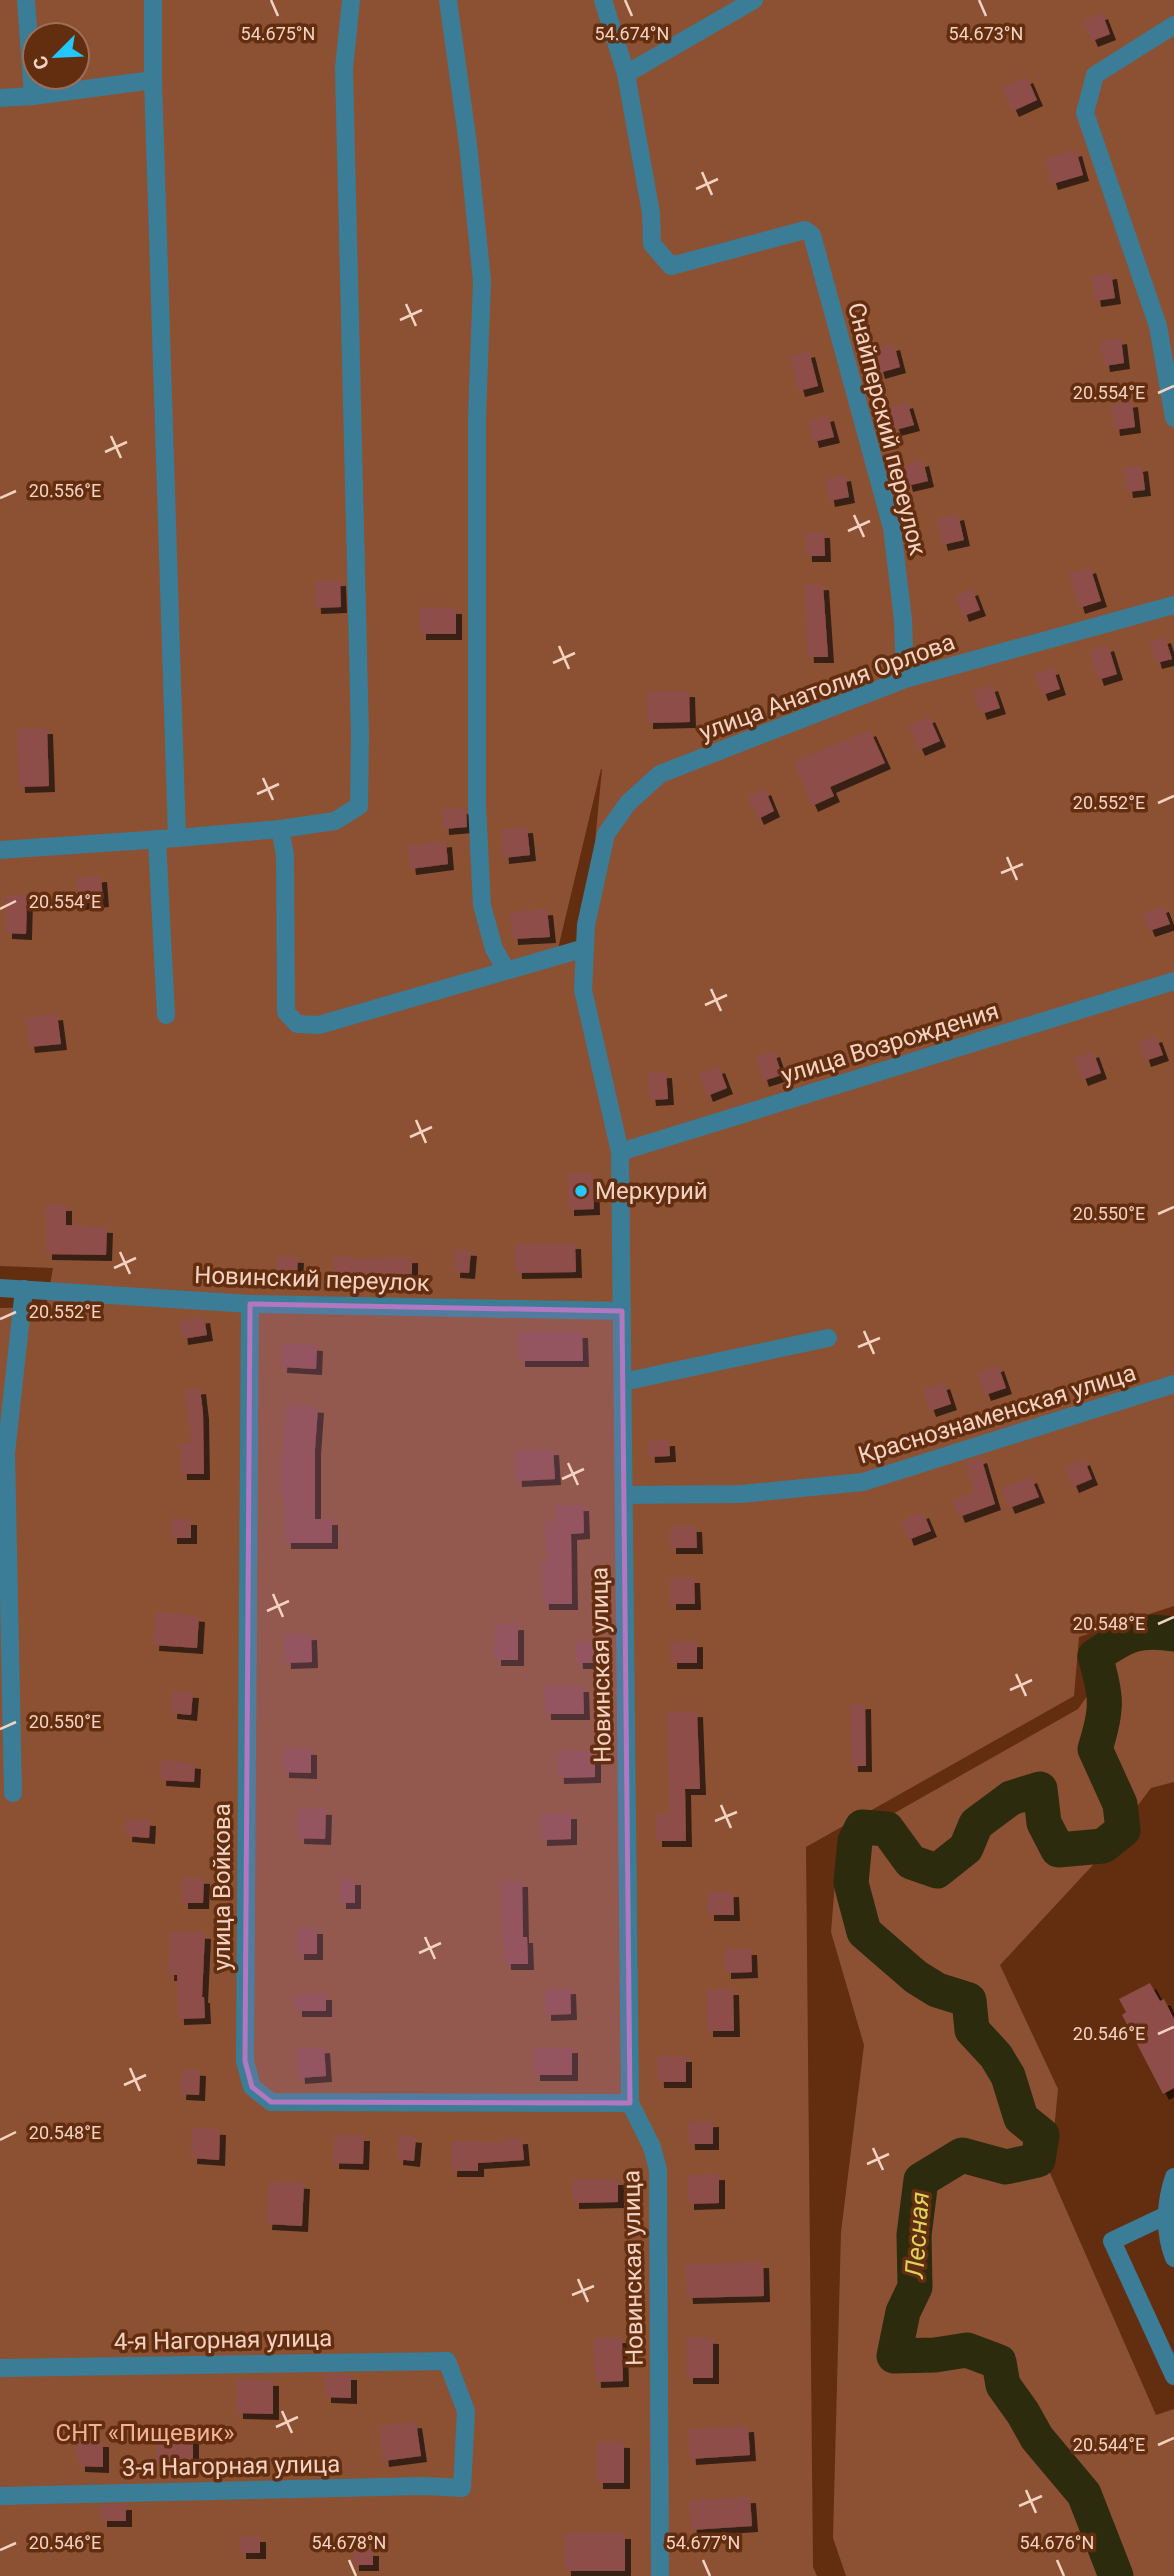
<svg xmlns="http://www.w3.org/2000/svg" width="1174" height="2576" viewBox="0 0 1174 2576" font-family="Roboto,sans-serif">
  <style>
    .green { fill: #8c5132; fill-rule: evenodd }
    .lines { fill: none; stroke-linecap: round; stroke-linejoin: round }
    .river { stroke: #2d2b0e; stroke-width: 35 }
    .building { fill: #8e4e48; filter: url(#shadow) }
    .minor { stroke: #3b7d97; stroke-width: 18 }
    .marked { fill: #b177c0; fill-opacity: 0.2; stroke: #b177c0; stroke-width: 5; stroke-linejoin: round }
    .ticks { fill: none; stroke: #f3d2c2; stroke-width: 2.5 }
    .poi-dot { fill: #23c9fe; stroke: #632d0f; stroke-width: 2.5 }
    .labels { text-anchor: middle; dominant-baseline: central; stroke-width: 7; stroke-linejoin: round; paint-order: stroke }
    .street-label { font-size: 24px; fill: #f3d2c2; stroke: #632d0f }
    .poi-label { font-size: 24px; fill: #f3d2c2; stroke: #632d0f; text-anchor: start }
    .park-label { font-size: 24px; fill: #f1b192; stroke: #632d0f }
    .water-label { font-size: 26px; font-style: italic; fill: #dbd55a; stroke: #632d0f }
    .ticks-label { font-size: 18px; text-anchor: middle; fill: #f3d2c2; stroke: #632d0f; stroke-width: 7; stroke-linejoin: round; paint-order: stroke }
  </style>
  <defs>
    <filter id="shadow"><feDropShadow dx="6" dy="6" stdDeviation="0" flood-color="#0009"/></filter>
  </defs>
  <rect width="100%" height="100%" fill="#632d0f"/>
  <g class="green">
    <path d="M0,0H1174V1606L1079,1637L1074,1696L806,1847L813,2567L817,2576H0V1308L46,1307L53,1268L0,1266ZM35,35H77V77H35ZM602,769L585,947L556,957L601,769Z"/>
    <path d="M1174,1633V1782L1151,1788L1092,1866L1000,1965L1058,2089L1050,2173L1156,2415L1174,2409V2576H846L833,2538L841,2232L864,2045L831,1932L838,1845L1078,1709L1112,1661Z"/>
  </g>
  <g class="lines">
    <path class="river" d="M1116,2576L1084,2494L1037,2438L1023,2413L1003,2385L999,2362L967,2350L935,2355L894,2356L903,2312L915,2287L914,2235L921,2180L962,2155L1006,2167L1038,2160L1042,2135L1021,2118L1008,2076L996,2056L972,2030L969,2000L937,1990L916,1977L864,1932L851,1883L855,1841L862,1827L887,1829L911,1862L937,1871L966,1848L976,1824L1011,1798L1040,1789L1044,1823L1058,1850L1103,1846L1123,1830L1120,1804L1095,1749C1108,1708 1107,1697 1095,1656C1125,1636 1137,1628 1174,1634"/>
  </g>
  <g class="building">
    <path d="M1102,13L1110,34L1092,41L1083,20Z"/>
    <path d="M1027,77L1037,100L1013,111L1002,88Z"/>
    <path d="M1076,150L1083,175L1052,184L1044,159Z"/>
    <path d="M1111,273L1115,298L1095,301L1092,276Z"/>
    <path d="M1121,338L1124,363L1104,366L1100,341Z"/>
    <path d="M894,344L900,367L879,373L873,350Z"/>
    <path d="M809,351L818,386L799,391L790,356Z"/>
    <path d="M1132,401L1135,427L1114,430L1111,404Z"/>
    <path d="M907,402L914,425L895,430L888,408Z"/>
    <path d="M828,415L834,437L813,442L808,420Z"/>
    <path d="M923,460L928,481L907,486L902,466Z"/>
    <path d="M1142,465L1145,490L1127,492L1124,468Z"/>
    <path d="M845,475L849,497L829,501L825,479Z"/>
    <path d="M958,514L964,540L942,545L936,519Z"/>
    <path d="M805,532H824L825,556H806Z"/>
    <path d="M1090,567L1101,601L1079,608L1069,574Z"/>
    <path d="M340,580L341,607L315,608L314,581Z"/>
    <path d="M823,584L828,657H808L804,585Z"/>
    <path d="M972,589L980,610L963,616L956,595Z"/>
    <path d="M420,607L456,608V634H420Z"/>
    <path d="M1165,637L1172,659L1156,663L1150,641Z"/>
    <path d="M1108,645L1117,674L1098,680L1089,651Z"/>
    <path d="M1053,668L1060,689L1042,695L1035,674Z"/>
    <path d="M992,685L1000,708L981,714L973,691Z"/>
    <path d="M689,691L690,722L647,723V692Z"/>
    <path d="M929,716L940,741L919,750L908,726Z"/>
    <path d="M47,728L49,786L19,787L17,729Z"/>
    <path d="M870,730L885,763L830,787L834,796L812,806L793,762Z"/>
    <path d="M765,789L774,811L758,819L748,796Z"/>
    <path d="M466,808L467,827L443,829L442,809Z"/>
    <path d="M527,827L530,855L503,858L501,829Z"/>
    <path d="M446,841L448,864L410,869L407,845Z"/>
    <path d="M101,876L103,901L79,904L76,878Z"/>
    <path d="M6,895H27L26,934L6,933Z"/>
    <path d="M1163,906L1170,924L1149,931L1142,913Z"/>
    <path d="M547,909L550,937L512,939L510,912Z"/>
    <path d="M57,1014L61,1044L29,1047L25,1018Z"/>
    <path d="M1156,1036L1163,1055L1145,1061L1139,1042Z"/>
    <path d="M774,1051L782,1075L763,1081L756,1057Z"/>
    <path d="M1093,1051L1101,1073L1082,1080L1074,1058Z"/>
    <path d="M719,1067L727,1088L707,1096L699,1074Z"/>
    <path d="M666,1072L668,1099L650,1100L647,1073Z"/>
    <path d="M593,1173L594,1209L568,1210V1174Z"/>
    <path d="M46,1205H66V1225L107,1227L106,1255L46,1254Z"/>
    <path d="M575,1243L576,1272L516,1273L515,1244Z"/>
    <path d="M455,1249L471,1250L469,1273L454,1272Z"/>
    <path d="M278,1256L298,1257L297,1274L277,1273Z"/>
    <path d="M354,1256V1259L412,1257V1274L333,1277L332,1257Z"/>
    <path d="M204,1317L207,1335L182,1339L180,1320Z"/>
    <path d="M519,1332H582L583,1361H519Z"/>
    <path d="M282,1343L317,1345L316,1369L281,1367Z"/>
    <path d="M998,1365L1006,1388L985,1395L977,1373Z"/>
    <path d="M944,1383L951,1404L930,1411L923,1390Z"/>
    <path d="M200,1388L203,1413L204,1474H181L180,1443H192L184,1390Z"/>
    <path d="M287,1404L318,1407L315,1449V1519H332V1543H285L284,1495H282L283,1448Z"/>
    <path d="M669,1440L670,1456L649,1457L648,1441Z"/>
    <path d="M553,1449L555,1479L516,1481L514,1451Z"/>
    <path d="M981,1457L995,1504L959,1517L953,1500L974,1492L965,1462Z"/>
    <path d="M1084,1459L1092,1479L1073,1487L1065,1468Z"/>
    <path d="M1031,1477L1039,1497L1009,1508L1001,1488Z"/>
    <path d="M583,1505L584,1533L571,1534L572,1604H543L542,1564H547L545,1521H556L555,1506Z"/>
    <path d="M923,1512L931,1531L908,1540L901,1521Z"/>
    <rect x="171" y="1519" width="20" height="19"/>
    <path d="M670,1526H696L697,1548H670Z"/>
    <path d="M670,1577H694L695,1604H670Z"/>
    <path d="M155,1612L199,1616L197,1648L153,1645Z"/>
    <path d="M518,1624V1660H495V1625Z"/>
    <path d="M311,1634L312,1662L285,1663L284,1635Z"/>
    <path d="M697,1641V1663H671V1642Z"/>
    <path d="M576,1642H594V1663H577Z"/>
    <path d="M544,1686H583L584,1714H545Z"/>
    <path d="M172,1691L193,1692L191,1715L171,1713Z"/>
    <path d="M865,1703L866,1766H852L850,1704Z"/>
    <path d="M697,1711L700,1789H685L686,1841H656V1814H669L667,1712Z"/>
    <path d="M283,1748L311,1749V1773L283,1772Z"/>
    <path d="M557,1751H595V1777L558,1778Z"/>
    <path d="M161,1760L195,1763L194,1782L160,1780Z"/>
    <path d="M299,1808L326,1809L325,1839L298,1838Z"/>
    <path d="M571,1813V1839L541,1840V1814Z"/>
    <path d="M127,1819L150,1820L149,1838L126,1836Z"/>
    <path d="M182,1877L204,1878L203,1903H182Z"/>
    <rect x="340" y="1879" width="15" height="24"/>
    <path d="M501,1881H522L523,1937H527L528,1964H505Z"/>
    <path d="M733,1891L734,1915H708V1892Z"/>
    <rect x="298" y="1928" width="19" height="26"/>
    <path d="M170,1931L205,1933L202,1997H204L205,2018L178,2019L177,1975H168Z"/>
    <path d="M725,1949H751L752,1972L725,1973Z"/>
    <path d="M1150,1983L1160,2001L1164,1999L1174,2019V2088L1163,2094L1122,2015L1126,2012L1119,1999Z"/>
    <path d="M570,1988L571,2014L545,2015V1989Z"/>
    <path d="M707,1989H733L734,2031H707Z"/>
    <rect x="296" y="1994" width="30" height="17"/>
    <path d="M324,2047L326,2076L299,2078L297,2049Z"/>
    <path d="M572,2047V2075H534V2048Z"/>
    <path d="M657,2056H686V2082H658Z"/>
    <path d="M182,2069L200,2070L199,2095L180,2094Z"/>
    <path d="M713,2121V2144H689L688,2122Z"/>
    <path d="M192,2128L220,2129L219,2160L191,2158Z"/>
    <path d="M334,2135H364L363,2164L333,2163Z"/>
    <path d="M399,2135L416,2137L414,2161L397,2159Z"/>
    <path d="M522,2138L524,2160L478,2163V2171H451L452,2141L504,2142L503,2139Z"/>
    <path d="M719,2174V2203L688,2204V2175Z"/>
    <path d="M573,2179H618V2202L573,2203Z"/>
    <path d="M269,2181L304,2183L302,2226L266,2224Z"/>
    <path d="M763,2262L764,2296L687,2298L685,2264Z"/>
    <path d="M622,2337L623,2381L595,2382L593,2338Z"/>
    <path d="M687,2337L713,2338V2378H687Z"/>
    <path d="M325,2374H351V2398L325,2397Z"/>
    <path d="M237,2379L273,2380V2414L237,2413Z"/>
    <path d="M416,2422L421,2456L383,2461L379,2426Z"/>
    <path d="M748,2426L750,2455L690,2459L688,2429Z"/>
    <rect x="157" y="2435" width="36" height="29"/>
    <path d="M76,2441H103V2467L79,2466V2459L75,2458Z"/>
    <path d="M597,2441L624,2442V2483H597Z"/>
    <path d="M750,2497L752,2526L691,2530L689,2500Z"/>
    <path d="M126,2504V2521H101V2505Z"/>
    <path d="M564,2533H625V2571H565Z"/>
    <rect x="240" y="2536" width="20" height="17"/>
    <rect x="353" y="2550" width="20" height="15"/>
  </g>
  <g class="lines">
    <g class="minor">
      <path d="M26,0L33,96L153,80V0"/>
      <path d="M448,0L468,144L482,281L477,417V805L482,905L494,949L506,970"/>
      <path d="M603,0L626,74L651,213L652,244L671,266L805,230L812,235L892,528L903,620L905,679"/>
      <path d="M1174,25L1095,75L1085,113L1158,326L1174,418"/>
      <path d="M626,74L754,0"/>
      <path d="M153,80L177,838L280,829L285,855L286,1012L297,1024L319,1025L585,948"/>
      <path d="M0,98L33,96"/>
      <path d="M280,829L335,821L359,806L360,736L344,69L351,0"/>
      <path d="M157,839L166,1015"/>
      <path d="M0,850L177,838"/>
      <path d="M620,1152L1174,981"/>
      <path d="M0,1288L250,1304L622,1311"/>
      <path d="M250,1304L245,2061L252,2087L271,2102L630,2103"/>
      <path d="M623,1382L828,1338"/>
      <path d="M624,1495L741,1494L863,1482L1174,1384"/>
      <path d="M13,1793L6,1453L24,1289"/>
      <path d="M1174,2177C1165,2202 1164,2233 1174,2258"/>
      <path d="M1167,2215L1112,2241L1174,2376"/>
      <path d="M0,2368L447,2361L466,2411L462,2488L424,2486L0,2496"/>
      <path d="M660,2576L658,2170L652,2147L630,2103L620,1152L583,990L586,925L606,834L628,803L660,774L905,679L1174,605"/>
    </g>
  </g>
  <path class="marked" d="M250,1304L622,1311L630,2103L271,2102L252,2087L245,2061Z"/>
  <path class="ticks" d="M271,0L278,16M625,0L632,16M979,0L986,16M702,172L712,195M696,189L718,179M406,304L416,326M400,320L422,310M1158,393L1174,386M111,436L121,458M105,452L127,442M0,498L16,491M854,515L864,537M848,531L870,521M559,646L569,669M553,663L575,653M263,778L273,800M257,794L279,784M1158,803L1174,796M1007,857L1017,880M1001,873L1023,864M0,909L16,901M711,989L721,1011M705,1005L727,995M416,1120L426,1143M410,1137L432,1127M1158,1214L1174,1207M120,1252L130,1274M114,1268L136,1258M0,1319L16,1312M864,1331L874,1354M858,1347L880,1338M568,1463L578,1485M562,1479L584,1469M273,1594L283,1617M267,1611L289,1601M1158,1624L1174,1617M1016,1674L1026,1696M1010,1690L1032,1680M0,1729L16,1722M721,1805L731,1828M715,1821L737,1812M425,1937L435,1959M419,1953L441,1943M1158,2034L1174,2027M130,2068L140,2091M124,2085L146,2075M0,2140L16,2132M873,2148L883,2170M867,2164L889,2154M578,2279L588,2302M572,2295L594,2286M282,2411L292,2433M276,2427L298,2417M1158,2445L1174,2438M1026,2490L1036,2513M1019,2506L1042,2496M0,2550L16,2543M349,2560L356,2576M703,2560L710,2576M1057,2560L1064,2576"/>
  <circle class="poi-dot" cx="581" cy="1191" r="7"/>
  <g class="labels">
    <g class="street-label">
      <text transform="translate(887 429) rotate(76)">Снайперский переулок</text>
      <text transform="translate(827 687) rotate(-20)">улица Анатолия Орлова</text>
      <text transform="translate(890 1043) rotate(-17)">улица Возрождения</text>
      <text transform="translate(312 1279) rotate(2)">Новинский переулок</text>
      <text transform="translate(997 1414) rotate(-17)">Краснознаменская улица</text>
      <text transform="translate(601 1665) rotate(-91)">Новинская улица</text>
      <text transform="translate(222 1887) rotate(-90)">улица Войкова</text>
      <text transform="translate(633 2268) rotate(-91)">Новинская улица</text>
      <text transform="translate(223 2340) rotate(-1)">4-я Нагорная улица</text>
      <text transform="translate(231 2466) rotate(-1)">3-я Нагорная улица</text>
    </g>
    <g class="poi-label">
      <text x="595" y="1191">Меркурий</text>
    </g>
    <g class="park-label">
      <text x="145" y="2433">СНТ «Пищевик»</text>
    </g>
    <g class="water-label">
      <text transform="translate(917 2235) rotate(-86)">Лесная</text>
    </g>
  </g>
  <g class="ticks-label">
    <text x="632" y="40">54.674°N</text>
    <text x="986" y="40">54.673°N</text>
    <text x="278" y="40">54.675°N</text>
    <text x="1109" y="399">20.554°E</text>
    <text x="65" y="497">20.556°E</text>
    <text x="1109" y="809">20.552°E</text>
    <text x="65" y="908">20.554°E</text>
    <text x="1109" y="1220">20.550°E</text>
    <text x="65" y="1318">20.552°E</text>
    <text x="1109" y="1630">20.548°E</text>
    <text x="65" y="1728">20.550°E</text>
    <text x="1109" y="2040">20.546°E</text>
    <text x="65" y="2139">20.548°E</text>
    <text x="1109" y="2451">20.544°E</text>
    <text x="349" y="2549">54.678°N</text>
    <text x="703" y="2549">54.677°N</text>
    <text x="1057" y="2549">54.676°N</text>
    <text x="65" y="2549">20.546°E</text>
  </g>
  <g transform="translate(56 56) rotate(246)"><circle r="33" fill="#632d0f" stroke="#9d6f57" stroke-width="2"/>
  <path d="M0-5L12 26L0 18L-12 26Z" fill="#23c9fe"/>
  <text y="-10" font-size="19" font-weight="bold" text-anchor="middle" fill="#f3d2c2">С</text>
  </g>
</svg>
